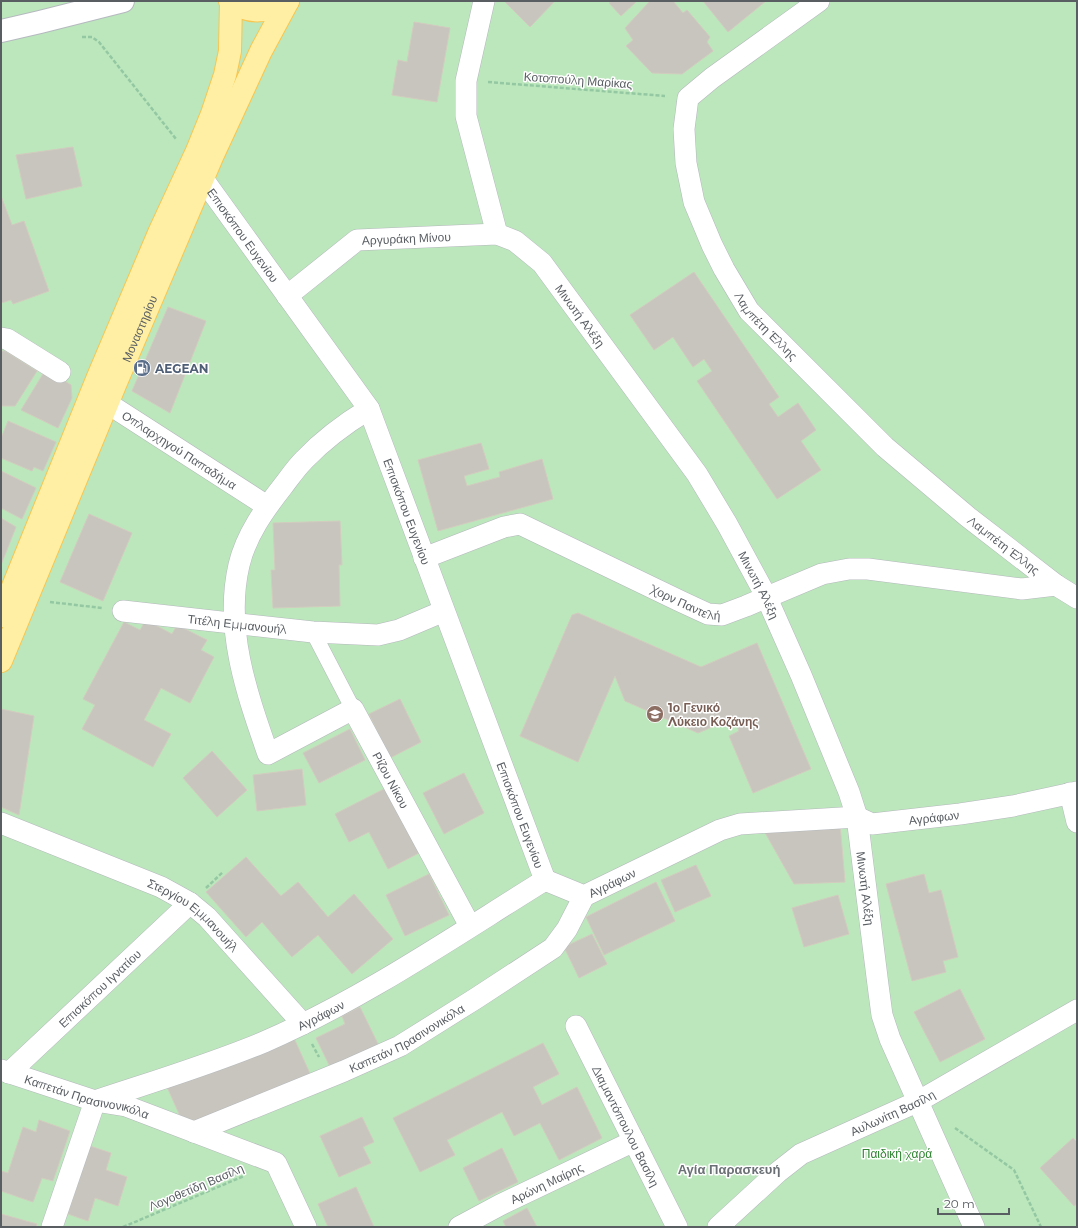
<svg xmlns="http://www.w3.org/2000/svg" width="1078" height="1228" viewBox="0 0 1078 1228" font-family="Montserrat,sans-serif">
  <style>
    .green { fill: #bce7bc }
    .building { fill: #c8c5be; stroke: #d2ccbf }
    .lines { fill: none; stroke-linecap: round; stroke-linejoin: round }
    .pedestrian-casing { stroke: #b4b8bc; stroke-width: 16 }
    .minor-casing { stroke: #b4b8bc; stroke-width: 22 }
    .secondary-casing { stroke: #b5b9bf; stroke-width: 24 }
    .primary-casing { stroke: #f8c54f; stroke-width: 24 }
    .path { stroke: #94c8a2; stroke-width: 2.5; stroke-dasharray: 4 2; stroke-linecap: butt }
    .pedestrian { stroke: #fff; stroke-width: 15 }
    .minor { stroke: #fff; stroke-width: 21 }
    .secondary { stroke: #fff; stroke-width: 22 }
    .primary { stroke: #ffefa4; stroke-width: 22 }
    .labels { text-anchor: middle; dominant-baseline: central; stroke-width: 3; stroke-linejoin: round; paint-order: stroke }
    .street-label { font-size: 12px; fill: #595e63; stroke: #fff }
    .service-label { font-size: 12px; font-weight: bold; fill: #4e5e75; stroke: #fff; text-anchor: start }
    .education-label { font-size: 12px; font-weight: bold; fill: #785e54; stroke: #fff; text-anchor: start }
    .park-label { font-size: 12px; fill: #2f8432; stroke: #fff }
    .neighbourhood-label { font-size: 13px; font-weight: bold; fill: #6a7075; stroke: #fff }
  </style>
  <rect width="100%" height="100%" fill="#edeae1"/>
  <rect class="green" x="1" y="1" width="1076" height="1226"/>
  <g class="building">
    <path d="M506,1H555L530,27L505,2Z"/>
    <path d="M612,1H637L621,16L609,3Z"/>
    <path d="M650,1H673L683,13L687,10L710,37L707,42L713,51L682,74L652,73L626,46L633,40L625,28Z"/>
    <path d="M703,1H766L728,32Z"/>
    <path d="M414,22L450,28L437,102L392,95L398,60L407,62Z"/>
    <path d="M73,147L82,186L26,199L16,155Z"/>
    <path d="M1,196L12,225L24,221L49,291L13,304L11,300L1,303Z"/>
    <path d="M694,272L779,397L769,404L778,417L798,403L816,430L801,441L821,470L777,499L697,381L712,371L704,359L693,367L673,337L654,350L630,315Z"/>
    <path d="M168,307L206,321L170,413L132,391Z"/>
    <path d="M1,351H5L37,371L15,406H1Z"/>
    <path d="M46,369L71,385L72,398L58,428L21,410Z"/>
    <path d="M8,421L56,442L43,471L34,467L32,471L1,458V438Z"/>
    <path d="M481,443L489,469L464,476L467,486L500,477L499,472L542,459L553,499L438,531L418,460Z"/>
    <path d="M1,471L36,488L22,519L1,508Z"/>
    <path d="M89,514L132,533L103,601L60,582Z"/>
    <path d="M1,518L16,527L1,565Z"/>
    <path d="M340,521L342,565H339L340,606L273,608L271,570H275L273,523Z"/>
    <path d="M578,613L701,667L757,643L811,769L753,793L729,736L739,731L733,718L698,733L625,701L615,676L578,762L520,736L572,615Z"/>
    <path d="M146,620L172,634L177,625L207,640L201,650L214,657L190,703L161,688L144,720L171,734L153,767L82,729L95,705L83,699L124,622L140,630Z"/>
    <path d="M400,699L421,742L390,758L369,714Z"/>
    <path d="M1,709L34,716L19,815L1,807Z"/>
    <path d="M350,729L365,760L319,783L303,753Z"/>
    <path d="M212,751L247,790L217,817L183,778Z"/>
    <path d="M302,769L306,805L257,811L253,775Z"/>
    <path d="M464,773L484,813L444,834L423,793Z"/>
    <path d="M386,788L419,853L388,869L369,832L349,842L335,814Z"/>
    <path d="M840,824L845,882L794,884L763,829Z"/>
    <path d="M246,857L281,896L298,882L328,917L354,894L393,939L352,974L318,935L292,957L262,922L246,937L206,892Z"/>
    <path d="M696,865L711,896L675,912L661,880Z"/>
    <path d="M429,874L449,915L405,936L386,895Z"/>
    <path d="M924,874L929,893L941,890L958,957L943,961L946,972L912,981L886,884Z"/>
    <path d="M656,882L675,921L604,955L586,917Z"/>
    <path d="M838,895L849,934L804,947L792,908Z"/>
    <path d="M592,934L607,964L579,978L564,947Z"/>
    <path d="M960,989L985,1039L940,1062L914,1012Z"/>
    <path d="M360,1007L380,1048L332,1071L316,1038L345,1024L342,1016Z"/>
    <path d="M293,1036L312,1078L203,1124L180,1116L167,1087Z"/>
    <path d="M543,1043L559,1074L533,1087L542,1105L577,1087L602,1138L559,1160L540,1123L514,1136L502,1112L447,1140L455,1155L420,1172L393,1118Z"/>
    <path d="M362,1117L374,1142L363,1147L371,1163L339,1177L320,1136Z"/>
    <path d="M39,1120L70,1131L53,1181L42,1178L33,1202L1,1191V1171L8,1173L23,1127L36,1132Z"/>
    <path d="M1073,1138L1077,1142V1204L1074,1206L1040,1168Z"/>
    <path d="M90,1146L111,1153L106,1170L127,1177L118,1206L95,1198L88,1221L68,1214Z"/>
    <path d="M502,1148L518,1182L479,1201L463,1168Z"/>
    <path d="M356,1187L374,1227H328L318,1204Z"/>
    <path d="M527,1208L537,1227H506L503,1221Z"/>
    <path d="M1,1214L37,1224L36,1227H1Z"/>
  </g>
  <g class="lines">
    <defs>
      <path id="pedestrian" d="M313,632L353,709"/>
      <g id="minor">
        <path d="M484,1L466,81V116L497,234"/>
        <path id="s1" d="M819,1L712,78L688,98L684,129L686,163L694,202L712,245L724,269L749,311L885,447L968,517L1056,585L1077,598"/>
        <path id="s2" d="M203,179L369,409L545,880"/>
        <path id="s3" d="M287,296L357,240L497,234L515,241L542,263L697,474L727,524L766,596L801,675L849,792L857,817L878,985L882,1015L890,1039L974,1227"/>
        <path d="M1,338L7,339L60,372"/>
        <path id="s4" d="M93,394L267,506"/>
        <path id="s5" d="M369,409C346,423 323,440 304,460C296,468 290,477 283,486C265,509 246,535 239,565C224,629 247,694 268,754L353,709L470,926"/>
        <path id="s6" d="M424,558L504,527L520,524L682,602L708,614L722,615L746,606L822,574L849,569H868L1022,589L1056,585"/>
        <path id="s7" d="M123,611L313,632L378,635L399,630L444,611"/>
        <path d="M1070,793L1077,822"/>
        <path id="s8" d="M1,823L161,887L190,903L207,917L303,1024"/>
        <path id="s9" d="M576,1026L677,1227"/>
        <path id="s10" d="M1,1070L95,1101L126,1106L276,1163L306,1227"/>
        <path id="s11" d="M9,1073L190,903"/>
        <path id="s12" d="M95,1101C152,1082 209,1065 264,1042C363,999 453,937 545,880L584,896L720,830L740,824L857,817L872,824L960,814L1013,806L1077,792"/>
        <path id="s13" d="M194,1132L344,1071L400,1046L475,999L553,948L567,929L584,896"/>
        <path d="M52,1227L95,1101"/>
        <path id="s14" d="M459,1227L500,1205L634,1141"/>
        <path id="s15" d="M718,1227L778,1172L801,1154L919,1101L1077,1010"/>
      </g>
      <path id="secondary" d="M1,31L40,22L123,1"/>
      <g id="primary">
        <path d="M230,1C249,15 270,12 288,1"/>
        <path d="M1,616L98,377L159,233L197,151L212,114L225,75L230,51L231,2"/>
        <path id="s16" d="M1,661L115,385L212,157L261,51L288,1"/>
      </g>
    </defs>
    <use href="#pedestrian" class="pedestrian-casing"/>
    <use href="#minor" class="minor-casing"/>
    <use href="#secondary" class="secondary-casing"/>
    <use href="#primary" class="primary-casing"/>
    <g class="path">
      <path d="M82,37H92L99,42L176,139"/>
      <path d="M488,82L665,96"/>
      <path d="M50,602L102,608"/>
      <path d="M206,888L223,872"/>
      <path d="M312,1044L319,1057"/>
      <path d="M955,1128L1014,1170L1041,1227"/>
      <path d="M123,1227L244,1176"/>
    </g>
    <use href="#pedestrian" class="pedestrian"/>
    <use href="#minor" class="minor"/>
    <use href="#secondary" class="secondary"/>
    <use href="#primary" class="primary"/>
  </g>
  <defs>
    <symbol id="fuel-disc" viewBox="-11 -11 22 22"><circle r="9.5" fill="#5c6f8a" stroke="#fff"/><path d="M-5.5-6h7V0h2V4h1.3V-2.5L3-4.5l.8-.8L6-3V5H2.5V1h-1V6h-7ZM-4.2-4.7v3.2H.2V-4.7Z" fill="#fff"/></symbol>
    <symbol id="school-disc" viewBox="-11 -11 22 22"><circle r="9.5" fill="#8d6e63" stroke="#fff"/><path d="M0-5L7-2L0 1L-7-2ZM-4 1L0 2.5L4 1V4Q0 6-4 4Z" fill="#fff"/></symbol>
  </defs>
  <g fill-rule="evenodd">
    <use href="#fuel-disc" x="132" y="358" width="20" height="20"/>
    <use href="#school-disc" x="645" y="704" width="20" height="20"/>
  </g>
  <g class="labels">
    <g class="street-label">
      <text transform="translate(578 80) rotate(4)">Κοτοπούλη Μαρίκας</text>
      <text stroke="none"><textPath href="#s2" startOffset="69">Επισκόπου Ευγενίου</textPath></text>
      <text stroke="none"><textPath href="#s3" startOffset="139">Αργυράκη Μίνου</textPath></text>
      <text stroke="none"><textPath href="#s3" startOffset="349">Μινωτή Αλέξη</textPath></text>
      <text stroke="none"><textPath href="#s1" startOffset="413">Λαμπέτη Έλλης</textPath></text>
      <text stroke="none"><textPath href="#s16" startOffset="360">Μοναστηρίου</textPath></text>
      <text stroke="none"><textPath href="#s4" startOffset="103">Οπλαρχηγού Παπαδήμα</textPath></text>
      <text stroke="none"><textPath href="#s2" startOffset="393">Επισκόπου Ευγενίου</textPath></text>
      <text stroke="none"><textPath href="#s1" startOffset="737">Λαμπέτη Έλλης</textPath></text>
      <text stroke="none"><textPath href="#s3" startOffset="673">Μινωτή Αλέξη</textPath></text>
      <text stroke="none"><textPath href="#s6" startOffset="286">Χορν Παντελή</textPath></text>
      <text stroke="none"><textPath href="#s7" startOffset="115">Τιτέλη Εμμανουήλ</textPath></text>
      <text stroke="none"><textPath href="#s5" startOffset="578">Ρίζου Νίκου</textPath></text>
      <text stroke="none"><textPath href="#s2" startOffset="717">Επισκόπου Ευγενίου</textPath></text>
      <text stroke="none"><textPath href="#s12" startOffset="914">Αγράφων</textPath></text>
      <text stroke="none"><textPath href="#s12" startOffset="577">Αγράφων</textPath></text>
      <text stroke="none"><textPath href="#s3" startOffset="997">Μινωτή Αλέξη</textPath></text>
      <text stroke="none"><textPath href="#s8" startOffset="215">Στεργίου Εμμανουήλ</textPath></text>
      <text stroke="none"><textPath href="#s11" startOffset="124">Επισκόπου Ιγνατίου</textPath></text>
      <text stroke="none"><textPath href="#s12" startOffset="242">Αγράφων</textPath></text>
      <text stroke="none"><textPath href="#s13" startOffset="233">Καπετάν Πρασινονικόλα</textPath></text>
      <text stroke="none"><textPath href="#s10" startOffset="90">Καπετάν Πρασινονικόλα</textPath></text>
      <text stroke="none"><textPath href="#s15" startOffset="211">Αυλωνίτη Βασίλη</textPath></text>
      <text stroke="none"><textPath href="#s9" startOffset="112">Διαμαντόπουλου Βασίλη</textPath></text>
      <text stroke="none"><textPath href="#s14" startOffset="98">Αρώνη Μαίρης</textPath></text>
      <text transform="translate(196 1187) rotate(-23)">Λογοθετίδη Βασίλη</text>
    </g>
    <g class="service-label">
      <text x="155" y="368">AEGEAN</text>
    </g>
    <g class="education-label">
      <text x="668" y="707">1ο Γενικό<tspan x="668" dy="14">Λύκειο Κοζάνης</tspan></text>
    </g>
    <g class="park-label">
      <text x="897" y="1153">Παιδική χαρά</text>
    </g>
    <g class="neighbourhood-label">
      <text x="729" y="1169">Αγία Παρασκευή</text>
    </g>
  </g>
  <rect width="1078" height="1228" fill="none" stroke="#595e63" stroke-width="4"/>
  <path d="M938 1208v6h71v-6" fill="none" stroke="#595e63" stroke-width="2"/>
  <text x="944" y="1208" font-size="12" fill="#595e63" stroke="#ffffff" stroke-width="3" paint-order="stroke">20 m</text>
</svg>
